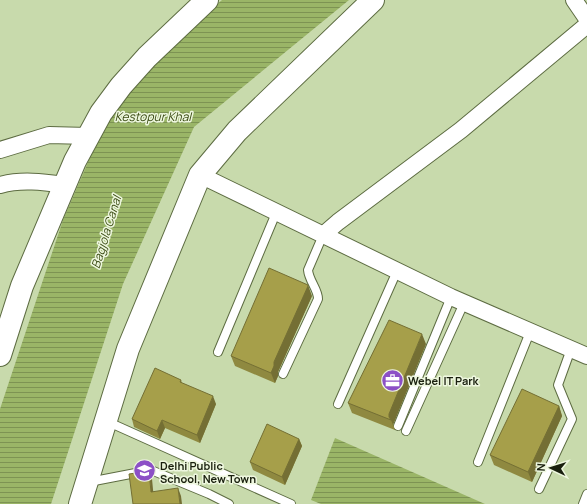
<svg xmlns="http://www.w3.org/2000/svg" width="587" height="504" viewBox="0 0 587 504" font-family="Manrope,sans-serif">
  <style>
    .water { fill: url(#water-rules) }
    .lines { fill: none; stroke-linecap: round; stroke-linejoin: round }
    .lane-casing { stroke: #5d6c42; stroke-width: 10 }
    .street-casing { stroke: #5d6c42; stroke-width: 18 }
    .secondary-casing { stroke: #5d6c42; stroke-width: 24 }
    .lane { stroke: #fff; stroke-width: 8 }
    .street { stroke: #fff; stroke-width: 16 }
    .secondary { stroke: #fff; stroke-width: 22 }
    .wall { fill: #8f8940 }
    .shaded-wall { fill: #746f34 }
    .building { fill: #a69f4a; stroke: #746f34 }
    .labels { text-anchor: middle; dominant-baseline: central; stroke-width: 3; stroke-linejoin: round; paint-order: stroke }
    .poi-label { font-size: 11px; font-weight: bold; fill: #191f0e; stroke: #eef7df; text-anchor: start }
    .water-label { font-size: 12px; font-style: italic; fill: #3a4b13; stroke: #eef7df }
  </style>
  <defs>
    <pattern id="water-rules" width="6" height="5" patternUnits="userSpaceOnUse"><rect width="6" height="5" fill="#9ab567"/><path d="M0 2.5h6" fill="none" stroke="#7d9353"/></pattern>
  </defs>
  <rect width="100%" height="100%" fill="#c8daac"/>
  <g class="water">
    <path d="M222,0H349L194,127L123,284L51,504H0V409L63,220L120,88Z"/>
    <path d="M335,438L485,504H321L311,500Z"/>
  </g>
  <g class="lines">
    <defs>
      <g id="lane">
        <path d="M218,352L276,213"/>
        <path d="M283,374L318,299C318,289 309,281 308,270L323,235"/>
        <path d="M338,404L397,271"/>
        <path d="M106,421L291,504"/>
        <path d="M398,426L451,297"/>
        <path d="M406,431L464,303"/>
        <path d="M478,462L530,332"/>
        <path d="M89,482L151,470L209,494L229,504"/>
        <path d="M539,489L572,419L558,385L571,349"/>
        <path d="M583,504L587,494"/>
      </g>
      <g id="street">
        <path d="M574,0L587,19"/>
        <path d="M0,150L49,135L88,136"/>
        <path d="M200,175L451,297L587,356"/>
        <path d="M0,185C21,179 43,182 65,185"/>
        <path d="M323,235L338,222L461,130L587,25"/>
      </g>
      <g id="secondary">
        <path d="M0,355L22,286L75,161L101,113L121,86L147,57L207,0"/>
        <path d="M80,504L128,349L200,175L237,131L373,0"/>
      </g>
    </defs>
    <use href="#lane" class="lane-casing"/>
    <use href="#street" class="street-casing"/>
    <use href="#secondary" class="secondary-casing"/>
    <use href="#lane" class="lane"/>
    <use href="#street" class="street"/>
    <use href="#secondary" class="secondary"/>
  </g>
  <g class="wall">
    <path d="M312,296L278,372V376L275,383L235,366L231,356Z"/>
    <path d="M426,344L393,424L395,430L352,413L348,403Z"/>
    <path d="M181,380L182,383L216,404L200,443L165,428L160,439L134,427L132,419Z"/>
    <path d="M559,406L562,416L532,482L494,465L490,455Z"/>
    <path d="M299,439L302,446L285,485L253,470L250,462Z"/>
  </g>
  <g class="shaded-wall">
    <path d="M308,285L312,296L278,372V376L275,383L271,373L274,362Z"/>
    <path d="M422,334L426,344L393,425L391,420L389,417V414Z"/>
    <path d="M213,396L216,404L200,443L197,435Z"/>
    <path d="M559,406L562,416L532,482L528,472Z"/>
    <path d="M162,420L165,428L160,439L157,431Z"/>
    <path d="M299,439L302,446L285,485L282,477Z"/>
    <path d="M149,471L152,479L154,500L151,492Z"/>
    <path d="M178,488L181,496L182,504H180Z"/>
  </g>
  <g class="building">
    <path d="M269,268L308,285V286L274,362V366L271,373L231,356Z"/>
    <path d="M389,320L422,334L389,414V417L391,420L348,403Z"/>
    <path d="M155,368L181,380L180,382L213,396L197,435L162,420L157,431L132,419Z"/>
    <path d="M522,389L559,406L528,472L490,455Z"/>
    <path d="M267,424L299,439L282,477L250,462Z"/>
    <path d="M149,471L151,492L178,488L180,504H133L129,474Z"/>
  </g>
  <defs>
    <symbol id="office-disc" viewBox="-11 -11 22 22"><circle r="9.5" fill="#8c50c6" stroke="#eef7df"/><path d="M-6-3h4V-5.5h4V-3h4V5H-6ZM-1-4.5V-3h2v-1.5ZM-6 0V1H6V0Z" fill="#fff"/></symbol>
    <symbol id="school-disc" viewBox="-11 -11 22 22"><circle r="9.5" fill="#8c50c6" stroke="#eef7df"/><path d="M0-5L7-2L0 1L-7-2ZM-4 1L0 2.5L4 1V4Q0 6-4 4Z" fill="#fff"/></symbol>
  </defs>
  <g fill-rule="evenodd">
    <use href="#office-disc" x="380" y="368" width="25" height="25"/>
    <use href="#school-disc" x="132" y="458" width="25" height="25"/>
  </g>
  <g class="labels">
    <g class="poi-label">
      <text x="408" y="380">Webel IT Park</text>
      <text x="160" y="465">Delhi Public<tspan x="160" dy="13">School, New Town</tspan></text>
    </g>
    <g class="water-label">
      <text x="153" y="116">Kestopur Khal</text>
      <text transform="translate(106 232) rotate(-73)">Bagjola Canal</text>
    </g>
  </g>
  <g transform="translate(551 468) rotate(274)" stroke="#eef7df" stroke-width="3" paint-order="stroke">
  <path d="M0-3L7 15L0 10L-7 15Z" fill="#191f0e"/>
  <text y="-6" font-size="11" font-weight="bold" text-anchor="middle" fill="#191f0e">N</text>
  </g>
</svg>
